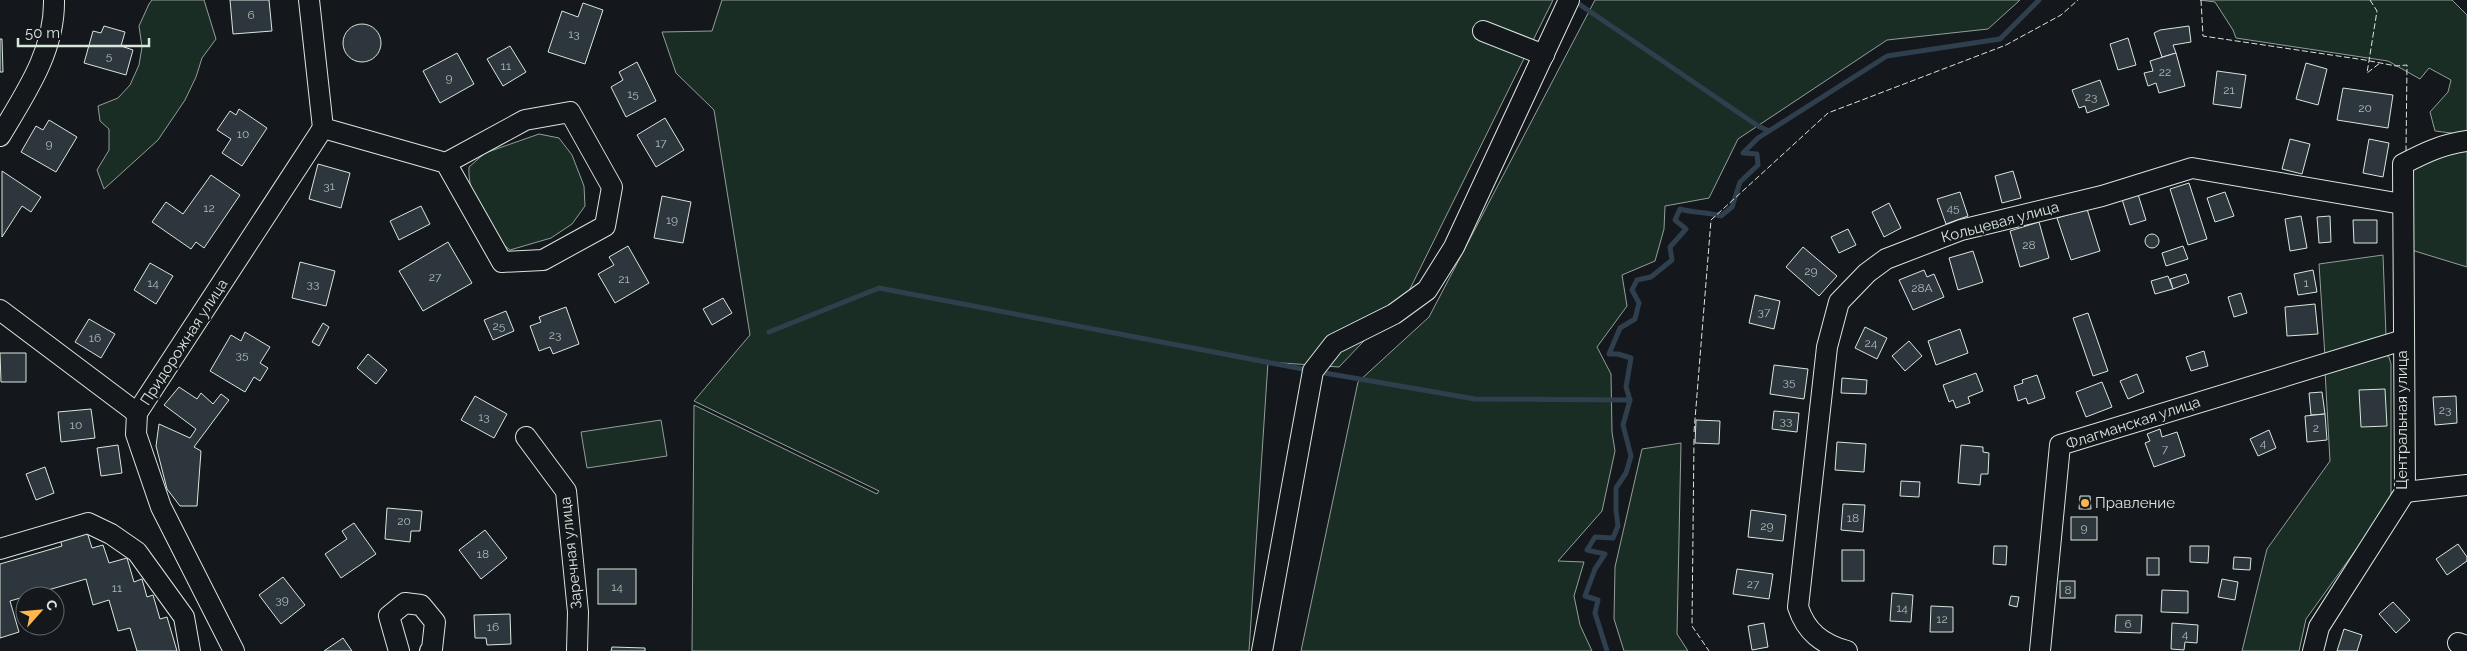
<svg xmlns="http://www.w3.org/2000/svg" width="2467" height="651" viewBox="0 0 2467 651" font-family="Raleway,sans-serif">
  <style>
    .green { fill: #1a2d24; stroke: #939e99 }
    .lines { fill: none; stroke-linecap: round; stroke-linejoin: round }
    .stream { stroke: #2f3f4d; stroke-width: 5 }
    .building { fill: #2c363c; stroke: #d8e6dc }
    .minor-casing { stroke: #d8e6dc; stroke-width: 22 }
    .minor { stroke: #14181c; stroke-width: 20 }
    .fence { stroke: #d8e6dc; stroke-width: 1; stroke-dasharray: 6 2.5; stroke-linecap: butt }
    .poi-dot { fill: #ffb74d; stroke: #14181c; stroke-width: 2 }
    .labels { text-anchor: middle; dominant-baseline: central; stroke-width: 4; stroke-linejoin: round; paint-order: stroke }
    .number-label { font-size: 12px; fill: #adbab4 }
    .street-label { font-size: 15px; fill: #d8e6dc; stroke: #14181c }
    .poi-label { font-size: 15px; fill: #d8e6dc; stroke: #14181c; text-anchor: start }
  </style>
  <rect width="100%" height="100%" fill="#14181c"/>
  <g class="green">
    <path d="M152,0H204L216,39L202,58L196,77L185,100L158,140L104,189L97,170L109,150V129L100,121L98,106L118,98L130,85L139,65L142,47L139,26L149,4Z"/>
    <path d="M722,0H1553L1406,297L1339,367L1268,362L1249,651H692L694,405L877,494L879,491L694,401L750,335L714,110L676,73L662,32L712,31Z"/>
    <path d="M1595,0H2020L1988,29L1887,40L1738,139L1709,198L1665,206L1664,229L1655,261L1622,275L1627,306L1597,347L1611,374L1612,432L1615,451L1602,511L1558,561L1584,562L1574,596L1580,625L1592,651H1301L1358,382L1429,317Z"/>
    <path d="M2200,0H2452L2467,15V135L2435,131L2430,112L2448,92L2451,80L2429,68L2420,79L2388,61L2236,38L2233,30L2215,2Z"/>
    <path d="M539,134L559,138L572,155L584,186L585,206L572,224L551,238L510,250C488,234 467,194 469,167L485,153Z"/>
    <path d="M2467,145V267L2405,248L2407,170Z"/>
    <path d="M2383,255L2386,336L2325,357L2319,264Z"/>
    <path d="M2383,353L2389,357L2391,364V501L2306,619L2299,651H2242L2267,549L2330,461L2325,371Z"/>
    <path d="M661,420L667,456L587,468L581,432Z"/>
    <path d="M1681,443L1677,634L1688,651H1624L1614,619L1615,567L1642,449Z"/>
  </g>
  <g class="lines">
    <g class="stream">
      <path d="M1573,0L1758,126L1769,131"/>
      <path d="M769,332L879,288L1308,370"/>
      <path d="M1319,372L1475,399L1630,400"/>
      <path d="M1607,651L1595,613L1598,600L1585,596L1595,569L1605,554L1587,550L1595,537L1613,538L1618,526L1616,511V488L1626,473L1631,456L1623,425L1630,400L1626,387L1631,358L1618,354H1609L1620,328L1635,319L1639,303L1632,290L1637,280L1651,277L1672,260L1670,247L1686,229L1675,220L1680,209C1694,213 1707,212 1721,216L1732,207L1740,182L1758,165L1757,154L1743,153L1758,138L1887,56L2000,39L2039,0"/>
    </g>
  </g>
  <g class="building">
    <path d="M230,0H269L272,31L233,34Z"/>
    <path d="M583,3L603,10L585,64L548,52L562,11L578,17Z"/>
    <circle cx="362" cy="43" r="19"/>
    <path d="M104,26L125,32L121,46L133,50L126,75L84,63L93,31L101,33Z"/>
    <path d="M2189,26L2191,42L2173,45L2176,53L2162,57L2154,33L2160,30Z"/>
    <path d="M2128,38L2136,65L2118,70L2110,44Z"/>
    <path d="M0,39H2L3,72H0Z"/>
    <path d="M510,46L526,72L503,86L487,59Z"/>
    <path d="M457,53L474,84L440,103L423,71Z"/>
    <path d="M2176,53L2185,86L2159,93L2156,83L2148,86L2144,73L2153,71L2150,61Z"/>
    <path d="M637,62L656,101L626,117L611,87L623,80L619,72Z"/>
    <path d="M2306,63L2327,69L2318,105L2296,99Z"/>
    <path d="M2217,71L2246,75L2241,108L2213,104Z"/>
    <path d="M2100,80L2109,105L2087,113L2085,106L2079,108L2072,90Z"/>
    <path d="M2343,88L2393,95L2388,128L2337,120Z"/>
    <path d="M239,109L267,128L242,166L222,153L231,139L217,130L230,111L236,115Z"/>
    <path d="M665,118L684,150L656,167L637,135Z"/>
    <path d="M49,120L77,137L56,172L21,152L36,126L43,130Z"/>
    <path d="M2290,139L2310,144L2302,174L2282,169Z"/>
    <path d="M2369,139L2389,143L2383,177L2363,173Z"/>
    <path d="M318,164L350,173L341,208L309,199Z"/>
    <path d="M2,171L41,197L31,212L22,206L2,237Z"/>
    <path d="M2013,171L2021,198L2002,203L1995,176Z"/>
    <path d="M211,175L240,195L204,248L196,242L191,249L152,222L166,202L183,214Z"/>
    <path d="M2189,183L2207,239L2188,245L2170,189Z"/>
    <path d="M2137,191L2146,220L2130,225L2121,196Z"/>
    <path d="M1960,192L1968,216L1946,224L1937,199Z"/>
    <path d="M2225,192L2234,216L2215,222L2207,198Z"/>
    <path d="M662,196L691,202L683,243L654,238Z"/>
    <path d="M1889,203L1901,228L1884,237L1872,212Z"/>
    <path d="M421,206L430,224L399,240L390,221Z"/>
    <path d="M2087,209L2100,251L2071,260L2057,218Z"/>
    <path d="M2301,216L2307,248L2290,251L2285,219Z"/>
    <path d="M2330,216L2331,242L2319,243L2317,217Z"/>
    <path d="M2353,220H2377V243H2354Z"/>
    <path d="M2039,222L2049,258L2020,267L2010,231Z"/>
    <path d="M1848,229L1856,245L1839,253L1831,237Z"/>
    <circle cx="2152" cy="241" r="7"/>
    <path d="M448,242L472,283L423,311L399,271Z"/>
    <path d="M628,246L649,283L615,303L598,274L614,265L609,257Z"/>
    <path d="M2183,246L2188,259L2166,266L2162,253Z"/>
    <path d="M1803,247L1837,276L1819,296L1786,267Z"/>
    <path d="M1973,251L1983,282L1958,290L1949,258Z"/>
    <path d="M300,262L335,271L326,306L292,298Z"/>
    <path d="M150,263L173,276L156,304L134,290Z"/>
    <path d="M1924,270L1927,277L1934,274L1944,297L1913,310L1899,280Z"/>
    <path d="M2313,270L2317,292L2298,295L2294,274Z"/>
    <path d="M2186,274L2189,283L2173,289L2170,279Z"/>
    <path d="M2168,276L2173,289L2155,294L2151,281Z"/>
    <path d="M2241,293L2247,313L2234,317L2228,297Z"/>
    <path d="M1755,295L1780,301L1774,329L1749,323Z"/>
    <path d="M723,298L732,313L712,325L703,309Z"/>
    <path d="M2315,304L2318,334L2287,336L2285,307Z"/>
    <path d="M566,307L579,344L553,354L550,347L539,351L530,326L541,322L539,317Z"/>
    <path d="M506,311L514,331L493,340L484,320Z"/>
    <path d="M2088,313L2108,371L2093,376L2073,318Z"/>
    <path d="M89,319L115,334L101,358L75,342Z"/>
    <path d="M323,323L329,327L319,346L312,342Z"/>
    <path d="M1865,327L1887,338L1877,359L1855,348Z"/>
    <path d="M1960,329L1968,353L1936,365L1928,341Z"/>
    <path d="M245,332L270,347L260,363L268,368L260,381L254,377L245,392L210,371L231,335L241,341Z"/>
    <path d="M1909,341L1922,356L1905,371L1892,356Z"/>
    <path d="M2204,351L2208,366L2191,371L2186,357Z"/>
    <path d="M0,353H26V382H1Z"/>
    <path d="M368,354L387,370L376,384L357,368Z"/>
    <path d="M1774,365L1808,369L1804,399L1770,394Z"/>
    <path d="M1976,373L1983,391L1968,397L1970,403L1956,408L1953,400L1949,402L1943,385Z"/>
    <path d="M2137,374L2144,392L2128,399L2120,381Z"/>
    <path d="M2037,375L2045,398L2028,404L2026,398L2018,401L2014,386L2023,383L2022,380Z"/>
    <path d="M1842,378L1867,380L1866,394L1841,393Z"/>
    <path d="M2102,382L2112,407L2086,417L2076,392Z"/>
    <path d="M179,387L197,399L201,393L213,404L221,394L229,400L194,447L201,451L197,506H180L167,489L156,446L159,424L190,438L196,429L164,405Z"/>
    <path d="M2385,389L2387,426L2361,427L2359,390Z"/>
    <path d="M2322,392L2325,414L2311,415L2309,393Z"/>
    <path d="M475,396L507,414L494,438L461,420Z"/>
    <path d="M2456,396L2457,423L2435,425L2433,397Z"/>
    <path d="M91,409L95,438L61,442L58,412Z"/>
    <path d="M1774,411L1799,413L1797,432L1772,429Z"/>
    <path d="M2325,414L2327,440L2307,442L2305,416Z"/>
    <path d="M1696,420L1720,421L1719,444L1695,443Z"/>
    <path d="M2160,429L2162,437L2177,432L2185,456L2154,467L2145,443L2150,441L2147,434Z"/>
    <path d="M2269,430L2276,448L2258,456L2250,439Z"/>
    <path d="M1837,442L1866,444L1864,472L1835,470Z"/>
    <path d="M118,445L122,473L101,476L97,448Z"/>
    <path d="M1961,445L1983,447V452L1989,453L1988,474H1981L1980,485L1958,483Z"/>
    <path d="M45,467L54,493L36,500L26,474Z"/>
    <path d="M1901,481L1920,482L1919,497L1900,496Z"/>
    <path d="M2080,496H2090L2091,509H2079Z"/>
    <path d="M1843,504L1865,505L1863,532L1841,530Z"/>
    <path d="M387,508L422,511L420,531H411L410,542L385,539Z"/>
    <path d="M1751,510L1786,515L1783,541L1748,537Z"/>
    <rect x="2071" y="517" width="26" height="23"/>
    <path d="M354,523L376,554L341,578L325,554L347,539L342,531Z"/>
    <path d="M485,530L507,558L481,579L459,550Z"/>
    <path d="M87,532L92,548L103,545L109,563L127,558L134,582L142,579L147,597L153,595L160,619L167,617L177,651H137L130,628L118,631L109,600L93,605L86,579L10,601L19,632L0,638V564L62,546L60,539Z"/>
    <path d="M2458,544L2467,557V561L2447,575L2436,559Z"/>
    <path d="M1994,546H2007L2006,565L1993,564Z"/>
    <path d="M2190,546H2209L2208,563L2190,562Z"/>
    <rect x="1842" y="550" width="22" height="31"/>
    <path d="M2234,557L2251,558L2250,570L2233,569Z"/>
    <rect x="2147" y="558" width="12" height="17"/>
    <rect x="598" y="569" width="38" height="35"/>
    <path d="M1737,569L1773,574L1769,599L1733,594Z"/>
    <path d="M283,577L305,605L281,624L259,595Z"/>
    <path d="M2222,579L2238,582L2235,600L2218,597Z"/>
    <rect x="2060" y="581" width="15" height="17"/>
    <path d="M2162,590L2188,591V613L2161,612Z"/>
    <path d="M1892,593L1913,595L1911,622L1890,621Z"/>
    <path d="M2011,596L2019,597L2017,607L2009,605Z"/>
    <path d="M2393,602L2410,620L2396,633L2379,614Z"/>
    <path d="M1931,606L1953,607V632H1930Z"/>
    <path d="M510,614L511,644L487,645L486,638H475L474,615Z"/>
    <path d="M2116,615H2142L2141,633L2115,632Z"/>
    <path d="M1764,623L1768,647L1752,650L1748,626Z"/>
    <path d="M2172,623L2198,625L2197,643L2185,642L2184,650L2171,649Z"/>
    <path d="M2344,629L2362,635L2357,651H2337Z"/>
    <path d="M343,638L352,651H324Z"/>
    <path d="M612,647L645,648V651H611Z"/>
  </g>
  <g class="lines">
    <defs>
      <g id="minor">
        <path d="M309,0L323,128L446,163L525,120L570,112L612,187L605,226L543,260L502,262L446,163"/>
        <path d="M1483,31L1544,55"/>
        <path d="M0,136C25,94 55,51 54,0"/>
        <path d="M0,310L137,413"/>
        <path d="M526,437L566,491L578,612L577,651"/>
        <path d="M2405,492L2467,485"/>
        <path d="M0,549L88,523L111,534L137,552L184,617L190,651"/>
        <path d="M2458,643L2467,646"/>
        <path d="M234,651L161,507L136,434L137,413L323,128"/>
        <path d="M399,651L389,616L405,603L421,605L435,622L432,649L430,651"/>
        <path d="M1262,651L1313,371L1334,344L1394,314L1427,290L1454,247L1569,0"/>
        <path d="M1847,651C1822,644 1806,632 1798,607L1827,347L1839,302L1867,273L1886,259L1961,230L2102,196L2192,168L2402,204"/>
        <path d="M2040,651L2060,445L2403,340"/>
        <path d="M2313,651L2319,627L2405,492L2403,164C2424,153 2443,144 2467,141"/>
      </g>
    </defs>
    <use href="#minor" class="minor-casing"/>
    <use href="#minor" class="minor"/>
    <g class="fence">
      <path d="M2201,0L2203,36L2365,60L2396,66L2407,65L2406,151"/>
      <path d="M2370,0L2377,11L2367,73L2380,63"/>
      <path d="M1694,432L1711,220L1828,113L2006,45L2061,15L2078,0"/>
      <path d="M1694,439L1692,626L1709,651"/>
    </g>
  </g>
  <circle class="poi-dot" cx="2085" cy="503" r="5"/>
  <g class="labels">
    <g class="number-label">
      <text x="251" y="15">6</text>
      <text x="574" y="34">13</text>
      <text x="109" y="56">5</text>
      <text x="506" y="66">11</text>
      <text x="2165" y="72">22</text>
      <text x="449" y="78">9</text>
      <text x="2229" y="90">21</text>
      <text x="633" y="94">15</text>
      <text x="2091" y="97">23</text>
      <text x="2365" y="108">20</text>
      <text x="243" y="134">10</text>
      <text x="661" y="143">17</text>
      <text x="49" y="144">9</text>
      <text x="329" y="186">31</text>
      <text x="209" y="208">12</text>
      <text x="1953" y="208">45</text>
      <text x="672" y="220">19</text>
      <text x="2029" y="245">28</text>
      <text x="1811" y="271">29</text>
      <text x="435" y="277">27</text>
      <text x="624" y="279">21</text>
      <text x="153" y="283">14</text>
      <text x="2306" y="283">1</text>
      <text x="313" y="284">33</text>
      <text x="1922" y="288">28А</text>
      <text x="1764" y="312">37</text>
      <text x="499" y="326">25</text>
      <text x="555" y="335">23</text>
      <text x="95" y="338">16</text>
      <text x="1871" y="343">24</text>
      <text x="242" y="355">35</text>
      <text x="1789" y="382">35</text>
      <text x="2445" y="410">23</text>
      <text x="484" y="417">13</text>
      <text x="1786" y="421">33</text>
      <text x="76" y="425">10</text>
      <text x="2316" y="428">2</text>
      <text x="2263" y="443">4</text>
      <text x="2165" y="449">7</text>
      <text x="1853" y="518">18</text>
      <text x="404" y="521">20</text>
      <text x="1767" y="526">29</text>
      <text x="2084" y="528">9</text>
      <text x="483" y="554">18</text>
      <text x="1753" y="584">27</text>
      <text x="617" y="587">14</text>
      <text x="117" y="588">11</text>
      <text x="2068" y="590">8</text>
      <text x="282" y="600">39</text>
      <text x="1902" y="608">14</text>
      <text x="1942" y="619">12</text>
      <text x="2128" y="624">6</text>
      <text x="493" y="627">16</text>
      <text x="2185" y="634">4</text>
    </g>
    <g class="street-label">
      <text transform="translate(2000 222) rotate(-15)">Кольцевая улица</text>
      <text transform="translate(184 342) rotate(-57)">Придорожная улица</text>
      <text transform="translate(2402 420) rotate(-90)">Центральная улица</text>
      <text transform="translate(2133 423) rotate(-18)">Флагманская улица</text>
      <text transform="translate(571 553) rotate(-96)">Заречная улица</text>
    </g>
    <g class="poi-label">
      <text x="2095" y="503">Правление</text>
    </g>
  </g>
  <g transform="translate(40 611) rotate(63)"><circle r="24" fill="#14181c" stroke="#626a69"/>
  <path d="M0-4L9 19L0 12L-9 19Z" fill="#ffb74d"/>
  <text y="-8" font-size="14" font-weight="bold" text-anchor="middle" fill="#d8e6dc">С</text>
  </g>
  <path d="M18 38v8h131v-8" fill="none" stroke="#d8e6dc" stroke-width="2.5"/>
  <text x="25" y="38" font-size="15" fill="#d8e6dc" stroke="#14181c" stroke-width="4" paint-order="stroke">50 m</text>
</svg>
